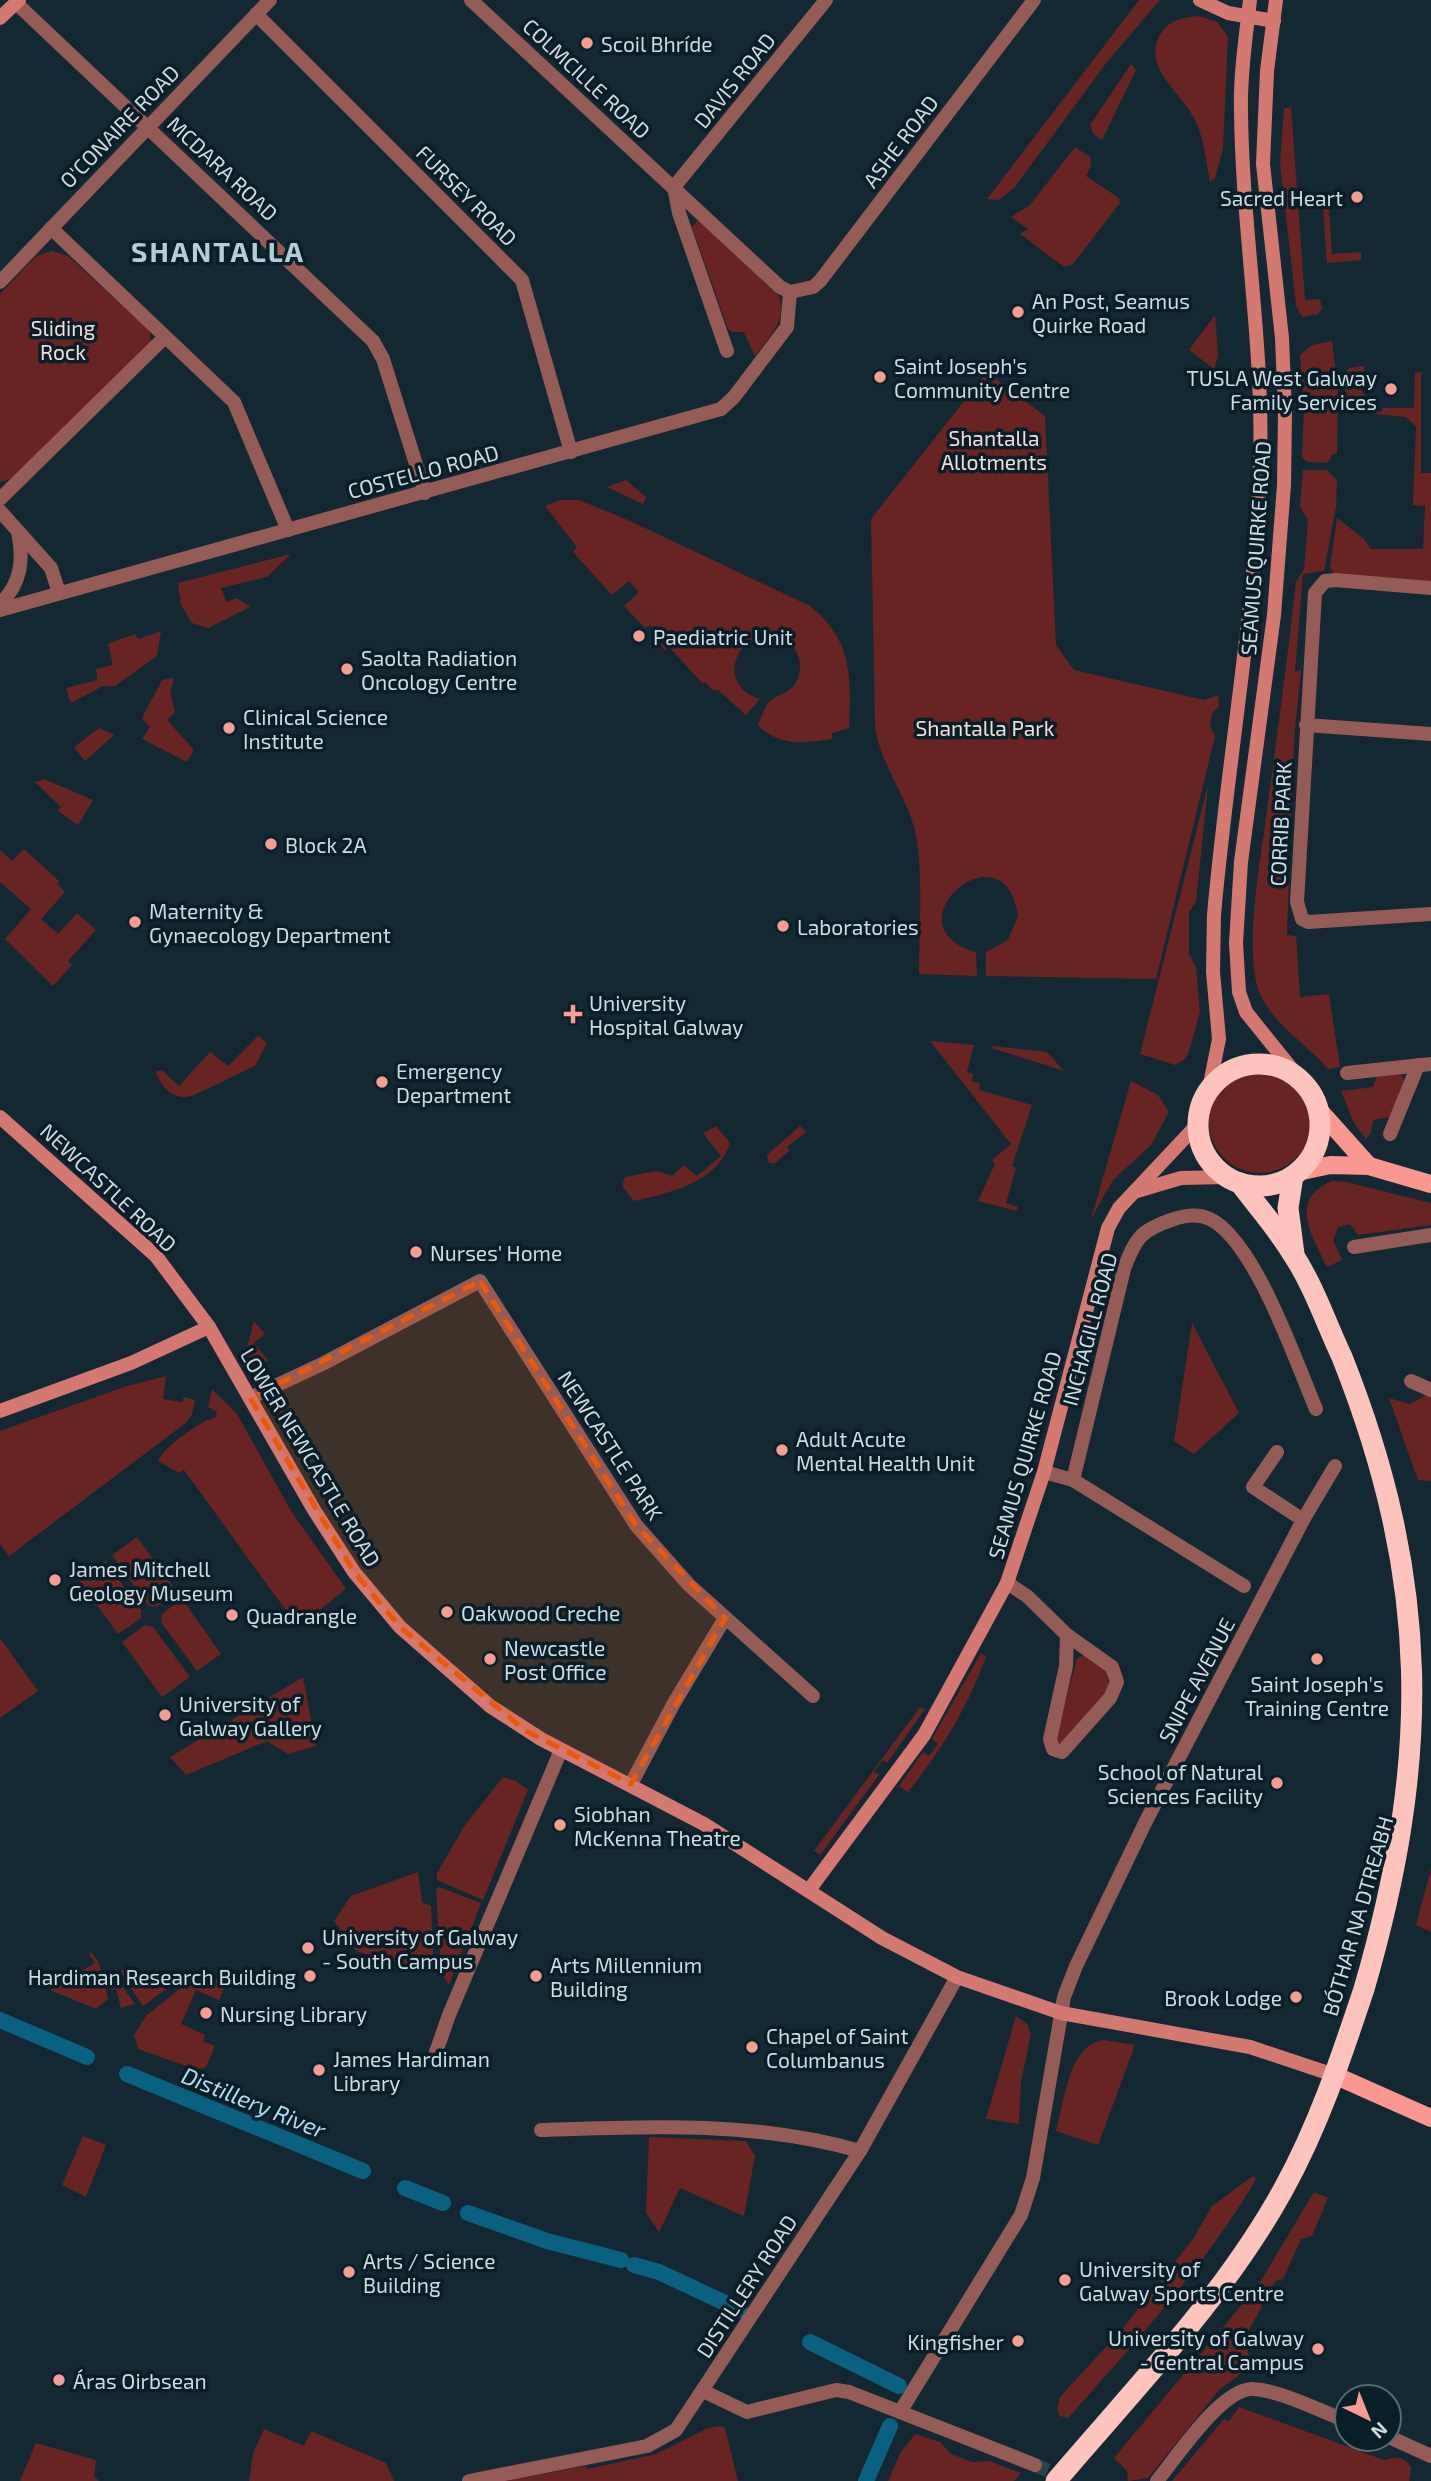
<svg xmlns="http://www.w3.org/2000/svg" width="1431" height="2481" viewBox="0 0 1431 2481" font-family="'Exo 2',sans-serif">
  <style>
    .green { fill: #682422 }
    .lines { fill: none; stroke-linecap: round; stroke-linejoin: round }
    .canal { stroke: #0a607f; stroke-width: 16 }
    .street-tunnel { stroke: #2f434c; stroke-width: 14; stroke-dasharray: 14 7; stroke-linecap: butt }
    .street { stroke: #955b56; stroke-width: 14 }
    .secondary { stroke: #d47971; stroke-width: 14 }
    .primary { stroke: #f89890; stroke-width: 18 }
    .highway { stroke: #fdc3bc; stroke-width: 21 }
    .marked { fill: #e8590c; fill-opacity: 0.2; stroke: #e8590c; stroke-width: 5; stroke-dasharray: 14 9; stroke-linejoin: round }
    .poi-dot { fill: #f59c94; stroke: #091e28; stroke-width: 2.5 }
    .labels { text-anchor: middle; dominant-baseline: central; stroke-width: 7; stroke-linejoin: round; paint-order: stroke }
    .poi-label { font-size: 21px; fill: #cedbe1; stroke: #091e28; text-anchor: start }
    .street-label { font-size: 21px; fill: #cedbe1; stroke: #091e28 }
    .park-label { font-size: 21px; fill: #f5dcd9; stroke: #091e28 }
    .water-label { font-size: 23px; font-style: italic; fill: #b0ddf4; stroke: #091e28 }
    .district-label { font-size: 28px; font-weight: bold; letter-spacing: 2px; fill: #b3cdda; stroke: #091e28 }
  </style>
  <rect width="100%" height="100%" fill="#132832"/>
  <g class="green">
    <path d="M1139,0H1160L1107,62L1014,188L999,200L987,199Z"/>
    <path d="M1199,16L1217,22L1228,37L1223,149L1215,178L1210,182C1206,161 1204,137 1194,118C1180,90 1141,68 1161,33C1169,20 1185,17 1199,16Z"/>
    <path d="M1131,64L1136,70L1102,140L1093,134L1090,125Z"/>
    <path d="M1291,107L1305,300L1320,299L1322,309L1318,314L1302,317L1296,305L1280,163L1284,109Z"/>
    <path d="M1075,147L1090,157L1091,166L1086,176L1119,198L1120,203L1073,264L1064,267L1020,234L1028,229L1011,217L1030,205Z"/>
    <path d="M1329,208L1332,254L1361,252V260L1327,263L1323,209Z"/>
    <path d="M697,221H701L779,296C787,322 769,337 755,356L744,332H732L728,329L692,227Z"/>
    <path d="M52,251L68,256L150,331L151,343L11,479L0,482V294L36,256Z"/>
    <path d="M1215,315L1218,356L1214,369L1189,350Z"/>
    <path d="M1332,341L1338,389L1337,454H1333L1327,463L1308,462L1302,458L1304,410L1300,355L1312,345Z"/>
    <path d="M1364,366V384L1360,389L1364,394L1365,409L1382,412V408H1414L1415,373L1421,372V473H1431V581L1335,574L1330,568L1337,518L1364,539L1371,549H1423L1425,506L1413,505L1416,427L1406,417L1345,411L1346,372L1349,368Z"/>
    <path d="M987,372L1045,416L1056,645L1074,670L1204,700L1218,695L1219,707L1212,713L1210,726L1215,736L1156,979L986,976V952L1008,940L1018,916C1005,821 884,926 976,952L977,976L919,974C919,935 924,861 914,827C904,791 879,762 875,725L871,519Z"/>
    <path d="M1303,470H1327L1337,480L1336,507L1324,571L1303,574L1295,672L1301,670L1294,740L1287,935L1296,936L1300,997L1329,994L1340,1067L1328,1069C1305,1042 1267,1021 1257,985C1246,942 1259,869 1265,825C1276,744 1287,663 1296,582L1304,569L1308,520L1300,507Z"/>
    <path d="M626,480L646,497L643,504L607,487Z"/>
    <path d="M560,500H579L628,520L810,606C853,641 851,676 849,728L832,733V739C804,743 779,747 758,725C761,718 765,706 770,701C781,692 792,694 798,678C802,667 800,655 793,647C758,603 701,680 760,699L746,715L718,690H713L705,682L703,684L669,647L665,650L661,645L664,641L650,625L645,628L624,606L639,592L629,581L612,595L573,552L577,547L545,506Z"/>
    <path d="M291,554L267,577L221,588L227,602L237,598L250,607L208,628L192,623L181,605L178,583Z"/>
    <path d="M161,631L157,656L115,686H103L71,703L66,688L97,680L96,669L113,665L108,644L135,634L138,639Z"/>
    <path d="M174,678L170,693L175,712L167,720L194,750L187,762L142,739L150,727L142,718L162,680Z"/>
    <path d="M99,728L114,735L85,761L74,747Z"/>
    <path d="M44,779L93,800L78,825L58,811L61,807L35,782Z"/>
    <path d="M1208,785L1196,902L1189,912V954L1196,967L1200,1012L1189,1051L1185,1059L1175,1065L1140,1054Z"/>
    <path d="M24,849L59,881L57,884L65,892L41,919L58,934L77,913L96,930L68,961L72,965L53,986L5,939L31,909L0,882V850L12,861Z"/>
    <path d="M258,1036L267,1043L255,1066L192,1096C174,1101 161,1088 156,1071L162,1070L179,1086L210,1052L228,1066Z"/>
    <path d="M930,1041L974,1045L967,1072L973,1074L972,1081L980,1084L979,1090L1032,1105L1012,1166L1016,1168L1006,1203L1018,1207L1017,1211L978,1201L995,1164L992,1160L1011,1144Z"/>
    <path d="M992,1046L1047,1052L1064,1071L992,1048Z"/>
    <circle cx="1260" cy="1122" r="51"/>
    <path d="M1400,1074L1404,1080L1390,1117L1373,1120L1371,1133L1366,1139L1354,1123L1341,1091L1373,1087L1377,1076Z"/>
    <path d="M1131,1081L1158,1095L1169,1112L1151,1145L1113,1180L1091,1219Z"/>
    <path d="M716,1126L730,1143C718,1182 670,1193 634,1201L622,1186L625,1177L656,1171L672,1176L684,1165L697,1176L721,1156L703,1133Z"/>
    <path d="M800,1126L806,1132L787,1147L789,1151L774,1164L768,1162L767,1155Z"/>
    <path d="M1332,1181L1346,1182L1431,1203V1225L1358,1235L1350,1224L1338,1227L1333,1240L1342,1260L1327,1267C1313,1236 1287,1200 1332,1181Z"/>
    <path d="M254,1321L265,1334L254,1343L268,1360L255,1370L246,1351Z"/>
    <path d="M1192,1323L1239,1413L1194,1454L1174,1441Z"/>
    <path d="M166,1376L163,1399L182,1402L184,1397L195,1400L192,1414L187,1422L9,1556L0,1544V1431L124,1387Z"/>
    <path d="M212,1389L237,1414L291,1511L346,1589L298,1627L184,1470L179,1473L158,1461C162,1449 202,1419 215,1418L217,1412L208,1407Z"/>
    <path d="M1426,1395L1431,1397V1481L1418,1480L1389,1398L1410,1404Z"/>
    <path d="M137,1537L177,1592L156,1607L148,1605L112,1555Z"/>
    <path d="M105,1561L141,1610V1618L118,1634L79,1580Z"/>
    <path d="M182,1599L221,1654L197,1671L161,1622L162,1614Z"/>
    <path d="M145,1625L153,1627L190,1677L162,1697L122,1642Z"/>
    <path d="M0,1638L38,1691L0,1718Z"/>
    <path d="M981,1653L986,1657C965,1712 944,1746 908,1792L899,1786L923,1752L929,1756L938,1744L932,1739Z"/>
    <path d="M1084,1655L1106,1670L1110,1692L1064,1748L1054,1745L1077,1658Z"/>
    <path d="M303,1677L316,1746L288,1754L267,1741L186,1775L170,1757Z"/>
    <path d="M920,1707L925,1709L887,1763L883,1760L874,1771L879,1775L820,1855L814,1851Z"/>
    <path d="M503,1777L516,1781L528,1790L483,1900L437,1880V1873L465,1825Z"/>
    <path d="M1431,1869V1932L1416,1925Z"/>
    <path d="M418,1872L422,1902L431,1906L434,1972L356,1951L334,1921L351,1896Z"/>
    <path d="M439,1887L481,1903L449,1985L441,1973L436,1890Z"/>
    <path d="M91,1952L99,1963L108,1999L96,2009L50,1990L95,1963L89,1954Z"/>
    <path d="M124,1969L136,1984L157,1969L170,1986L143,2006L120,1972Z"/>
    <path d="M114,1975L135,2004L121,2008L116,1989L111,1990L108,1980Z"/>
    <path d="M220,1977L228,1979L219,2000L196,1990L181,2024L205,2035L203,2041L215,2046L206,2067L197,2070L138,2049L134,2035L146,2016L182,1987L194,1980L220,1979Z"/>
    <path d="M1016,2016L1027,2024L1031,2034L1021,2082L1019,2124L986,2119Z"/>
    <path d="M1103,2040L1135,2045L1098,2145L1056,2131C1065,2101 1068,2046 1103,2040Z"/>
    <path d="M83,2136L106,2145L86,2197L62,2185Z"/>
    <path d="M649,2137L746,2141L755,2156L744,2216L680,2188L659,2232L646,2213Z"/>
    <path d="M1253,2176L1256,2179C1205,2266 1135,2343 1068,2418L1060,2416L1057,2410L1060,2397L1124,2327L1193,2239L1212,2206Z"/>
    <path d="M1314,2192L1328,2198L1312,2236L1301,2239L1283,2279L1275,2281L1246,2336L1249,2359L1242,2373L1219,2390L1148,2478L1128,2481L1127,2471L1114,2458L1259,2284Z"/>
    <path d="M1239,2407L1384,2460C1395,2457 1404,2456 1411,2467L1409,2481H1172L1224,2419L1229,2421Z"/>
    <path d="M721,2426L725,2428L738,2481H505L586,2466L587,2469L656,2454L708,2428Z"/>
    <path d="M264,2429L304,2446L311,2431L386,2463L394,2481H249L253,2454Z"/>
    <path d="M915,2434L940,2442L951,2454L972,2462L989,2461L1021,2473L1014,2481H888L901,2452Z"/>
    <path d="M36,2443L96,2460L94,2476L99,2481H20Z"/>
  </g>
  <g class="lines">
    <g class="canal">
      <path d="M0,2020L87,2057"/>
      <path d="M127,2074L363,2171"/>
      <path d="M405,2188L443,2203"/>
      <path d="M468,2213L547,2241L621,2260"/>
      <path d="M634,2265L659,2272L740,2310"/>
      <path d="M810,2342L899,2386"/>
      <path d="M866,2481L890,2426"/>
    </g>
    <path class="street-tunnel" d="M1035,2465L1073,2481"/>
    <g class="street">
      <path d="M471,0L780,287L790,292"/>
      <path d="M16,3L373,341L383,359L425,493"/>
      <path d="M256,14L522,280L571,452"/>
      <path d="M51,228L234,402L288,530"/>
      <path d="M0,282L270,0"/>
      <path d="M790,292L813,287L820,281L1034,0"/>
      <path d="M727,351L679,213L674,187L826,0"/>
      <path d="M0,499L165,337"/>
      <path d="M0,511L51,568L59,593"/>
      <path d="M1431,588L1335,580L1325,581L1315,593L1297,902L1302,919L1308,922L1431,914"/>
      <path d="M0,604C21,584 24,560 18,532"/>
      <path d="M0,610L721,409L734,397L787,327L790,292"/>
      <path d="M1306,725L1431,734"/>
      <path d="M1347,1073L1431,1064"/>
      <path d="M1390,1134L1418,1065"/>
      <path d="M1354,1247L1431,1235"/>
      <path d="M1411,1381L1431,1390"/>
      <path d="M250,1398L324,1363L480,1281L636,1525L689,1585L813,1696"/>
      <path d="M1277,1452L1253,1487L1303,1520"/>
      <path d="M1044,1472L1073,1480L1244,1586"/>
      <path d="M1073,1480L1124,1269C1136,1237 1141,1230 1174,1219C1186,1215 1198,1213 1210,1219C1255,1241 1296,1362 1316,1409"/>
      <path d="M1007,1583L1027,1596L1067,1635L1066,1666L1050,1739L1053,1749L1062,1752L1110,1698L1117,1682L1112,1667L1067,1635"/>
      <path d="M631,1784L674,1703L725,1618"/>
      <path d="M436,2052L449,2015L561,1750"/>
      <path d="M541,2130C648,2126 756,2121 860,2151"/>
      <path d="M703,2391L747,2412L836,2390L849,2392L1035,2465"/>
      <path d="M900,2412L1021,2215L1033,2178L1064,1997L1076,1966L1146,1821L1303,1520L1335,1466"/>
      <path d="M1389,2437L1431,2456"/>
      <path d="M469,2481L647,2446L676,2430L860,2151L957,1977"/>
      <path d="M1157,2481C1176,2458 1223,2386 1254,2389C1281,2391 1320,2411 1347,2421"/>
    </g>
    <g class="secondary">
      <path d="M1200,0L1228,13L1274,21"/>
      <path d="M1276,0L1267,71L1263,164L1282,338L1285,411L1284,485L1274,615L1241,862L1236,943L1239,992L1246,1012L1299,1078"/>
      <path d="M0,18L19,0"/>
      <path d="M1209,1089L1219,1039L1213,972L1214,915C1227,765 1255,615 1260,464C1264,346 1242,228 1241,110C1240,74 1246,36 1250,0"/>
      <path d="M0,1117L156,1256L209,1327L314,1510L354,1572L400,1627L490,1706L541,1739L704,1824L882,1938L957,1977L1061,2013L1250,2047L1334,2075"/>
      <path d="M1137,1191L1181,1178L1226,1177"/>
      <path d="M0,1411L131,1363L209,1327"/>
      <path d="M809,1890L924,1735L1007,1583L1044,1472L1108,1228L1119,1208L1197,1125"/>
    </g>
    <g class="primary">
      <path d="M1318,1109L1369,1166"/>
      <path d="M1298,1172L1330,1165L1369,1166L1431,1184"/>
      <path d="M1334,2075L1431,2118"/>
    </g>
    <g class="highway">
      <circle cx="1259" cy="1125" r="61"/>
      <path d="M1293,1176L1288,1208L1294,1254"/>
      <path d="M1056,2481C1135,2388 1224,2297 1283,2190C1318,2127 1341,2058 1364,1989C1431,1759 1431,1581 1342,1357C1326,1323 1313,1284 1292,1253C1277,1228 1257,1206 1240,1183"/>
    </g>
  </g>
  <path class="marked" d="M480,1281L636,1525L725,1618L631,1784L526,1731L400,1627L354,1572L250,1398Z"/>
  <g class="poi-dot">
    <circle cx="587" cy="43" r="7"/>
    <circle cx="1357" cy="197" r="7"/>
    <circle cx="1018" cy="312" r="7"/>
    <circle cx="880" cy="377" r="7"/>
    <circle cx="1391" cy="389" r="7"/>
    <circle cx="639" cy="636" r="7"/>
    <circle cx="347" cy="669" r="7"/>
    <circle cx="229" cy="728" r="7"/>
    <circle cx="271" cy="844" r="7"/>
    <circle cx="135" cy="922" r="7"/>
    <circle cx="783" cy="926" r="7"/>
    <path d="M569.5 1003.5h7v7h7v7h-7v7h-7v-7h-7v-7h7z"/>
    <circle cx="382" cy="1082" r="7"/>
    <circle cx="416" cy="1252" r="7"/>
    <circle cx="782" cy="1450" r="7"/>
    <circle cx="55" cy="1580" r="7"/>
    <circle cx="447" cy="1612" r="7"/>
    <circle cx="232" cy="1615" r="7"/>
    <circle cx="490" cy="1659" r="7"/>
    <circle cx="1317" cy="1659" r="7"/>
    <circle cx="165" cy="1715" r="7"/>
    <circle cx="1277" cy="1783" r="7"/>
    <circle cx="560" cy="1825" r="7"/>
    <circle cx="308" cy="1948" r="7"/>
    <circle cx="310" cy="1976" r="7"/>
    <circle cx="536" cy="1976" r="7"/>
    <circle cx="1296" cy="1997" r="7"/>
    <circle cx="206" cy="2013" r="7"/>
    <circle cx="752" cy="2047" r="7"/>
    <circle cx="319" cy="2070" r="7"/>
    <circle cx="349" cy="2272" r="7"/>
    <circle cx="1065" cy="2280" r="7"/>
    <circle cx="1018" cy="2341" r="7"/>
    <circle cx="1318" cy="2349" r="7"/>
    <circle cx="59" cy="2380" r="7"/>
  </g>
  <g class="labels">
    <g class="poi-label">
      <text x="601" y="43">Scoil Bhríde</text>
      <text x="1343" y="197" text-anchor="end">Sacred Heart</text>
      <text x="1032" y="300">An Post, Seamus<tspan x="1032" dy="24">Quirke Road</tspan></text>
      <text x="894" y="365">Saint Joseph's<tspan x="894" dy="24">Community Centre</tspan></text>
      <text x="1377" y="377" text-anchor="end">TUSLA West Galway<tspan x="1377" dy="24">Family Services</tspan></text>
      <text x="653" y="636">Paediatric Unit</text>
      <text x="361" y="657">Saolta Radiation<tspan x="361" dy="24">Oncology Centre</tspan></text>
      <text x="243" y="716">Clinical Science<tspan x="243" dy="24">Institute</tspan></text>
      <text x="285" y="844">Block 2A</text>
      <text x="149" y="910">Maternity &amp;<tspan x="149" dy="24">Gynaecology Department</tspan></text>
      <text x="797" y="926">Laboratories</text>
      <text x="589" y="1002">University<tspan x="589" dy="24">Hospital Galway</tspan></text>
      <text x="396" y="1070">Emergency<tspan x="396" dy="24">Department</tspan></text>
      <text x="430" y="1252">Nurses' Home</text>
      <text x="796" y="1438">Adult Acute<tspan x="796" dy="24">Mental Health Unit</tspan></text>
      <text x="69" y="1568">James Mitchell<tspan x="69" dy="24">Geology Museum</tspan></text>
      <text x="461" y="1612">Oakwood Creche</text>
      <text x="246" y="1615">Quadrangle</text>
      <text x="504" y="1647">Newcastle<tspan x="504" dy="24">Post Office</tspan></text>
      <text x="1317" y="1683" text-anchor="middle">Saint Joseph's<tspan x="1317" dy="24">Training Centre</tspan></text>
      <text x="179" y="1703">University of<tspan x="179" dy="24">Galway Gallery</tspan></text>
      <text x="1263" y="1771" text-anchor="end">School of Natural<tspan x="1263" dy="24">Sciences Facility</tspan></text>
      <text x="574" y="1813">Siobhan<tspan x="574" dy="24">McKenna Theatre</tspan></text>
      <text x="322" y="1936">University of Galway<tspan x="322" dy="24">- South Campus</tspan></text>
      <text x="550" y="1964">Arts Millennium<tspan x="550" dy="24">Building</tspan></text>
      <text x="296" y="1976" text-anchor="end">Hardiman Research Building</text>
      <text x="1282" y="1997" text-anchor="end">Brook Lodge</text>
      <text x="220" y="2013">Nursing Library</text>
      <text x="766" y="2035">Chapel of Saint<tspan x="766" dy="24">Columbanus</tspan></text>
      <text x="333" y="2058">James Hardiman<tspan x="333" dy="24">Library</tspan></text>
      <text x="363" y="2260">Arts / Science<tspan x="363" dy="24">Building</tspan></text>
      <text x="1079" y="2268">University of<tspan x="1079" dy="24">Galway Sports Centre</tspan></text>
      <text x="1304" y="2337" text-anchor="end">University of Galway<tspan x="1304" dy="24">- Central Campus</tspan></text>
      <text x="1004" y="2341" text-anchor="end">Kingfisher</text>
      <text x="73" y="2380">Áras Oirbsean</text>
    </g>
    <g class="street-label">
      <text transform="translate(587 78) rotate(43)">COLMCILLE ROAD</text>
      <text transform="translate(734 80) rotate(-51)">DAVIS ROAD</text>
      <text transform="translate(119 126) rotate(-46)">O'CONAIRE ROAD</text>
      <text transform="translate(900 141) rotate(-53)">ASHE ROAD</text>
      <text transform="translate(223 168) rotate(43)">MCDARA ROAD</text>
      <text transform="translate(467 195) rotate(45)">FURSEY ROAD</text>
      <text transform="translate(423 471) rotate(-15)">COSTELLO ROAD</text>
      <text transform="translate(1255 548) rotate(-86)">SEAMUS QUIRKE ROAD</text>
      <text transform="translate(1280 824) rotate(-87)">CORRIB PARK</text>
      <text transform="translate(109 1187) rotate(43)">NEWCASTLE ROAD</text>
      <text transform="translate(1089 1329) rotate(-75)">INCHAGILL ROAD</text>
      <text transform="translate(611 1445) rotate(57)">NEWCASTLE PARK</text>
      <text transform="translate(1024 1455) rotate(-74)">SEAMUS QUIRKE ROAD</text>
      <text transform="translate(311 1457) rotate(59)">LOWER NEWCASTLE ROAD</text>
      <text transform="translate(1196 1680) rotate(-62)">SNIPE AVENUE</text>
      <text transform="translate(1357 1916) rotate(-74)">BÓTHAR NA DTREABH</text>
      <text transform="translate(746 2286) rotate(-57)">DISTILLERY ROAD</text>
    </g>
    <g class="park-label">
      <text x="63" y="327">Sliding<tspan x="63" dy="24">Rock</tspan></text>
      <text x="994" y="437">Shantalla<tspan x="994" dy="24">Allotments</tspan></text>
      <text x="985" y="727">Shantalla Park</text>
    </g>
    <g class="water-label">
      <text transform="translate(254 2102) rotate(22)">Distillery River</text>
    </g>
    <g class="district-label">
      <text x="218" y="251">SHANTALLA</text>
    </g>
  </g>
  <g transform="translate(1368 2418) rotate(137)"><circle r="33" fill="#091e28" stroke="#586a72" stroke-width="2"/>
  <path d="M0-5L12 26L0 18L-12 26Z" fill="#f59c94"/>
  <text y="-10" font-size="19" font-weight="bold" text-anchor="middle" fill="#cedbe1">N</text>
  </g>
</svg>
